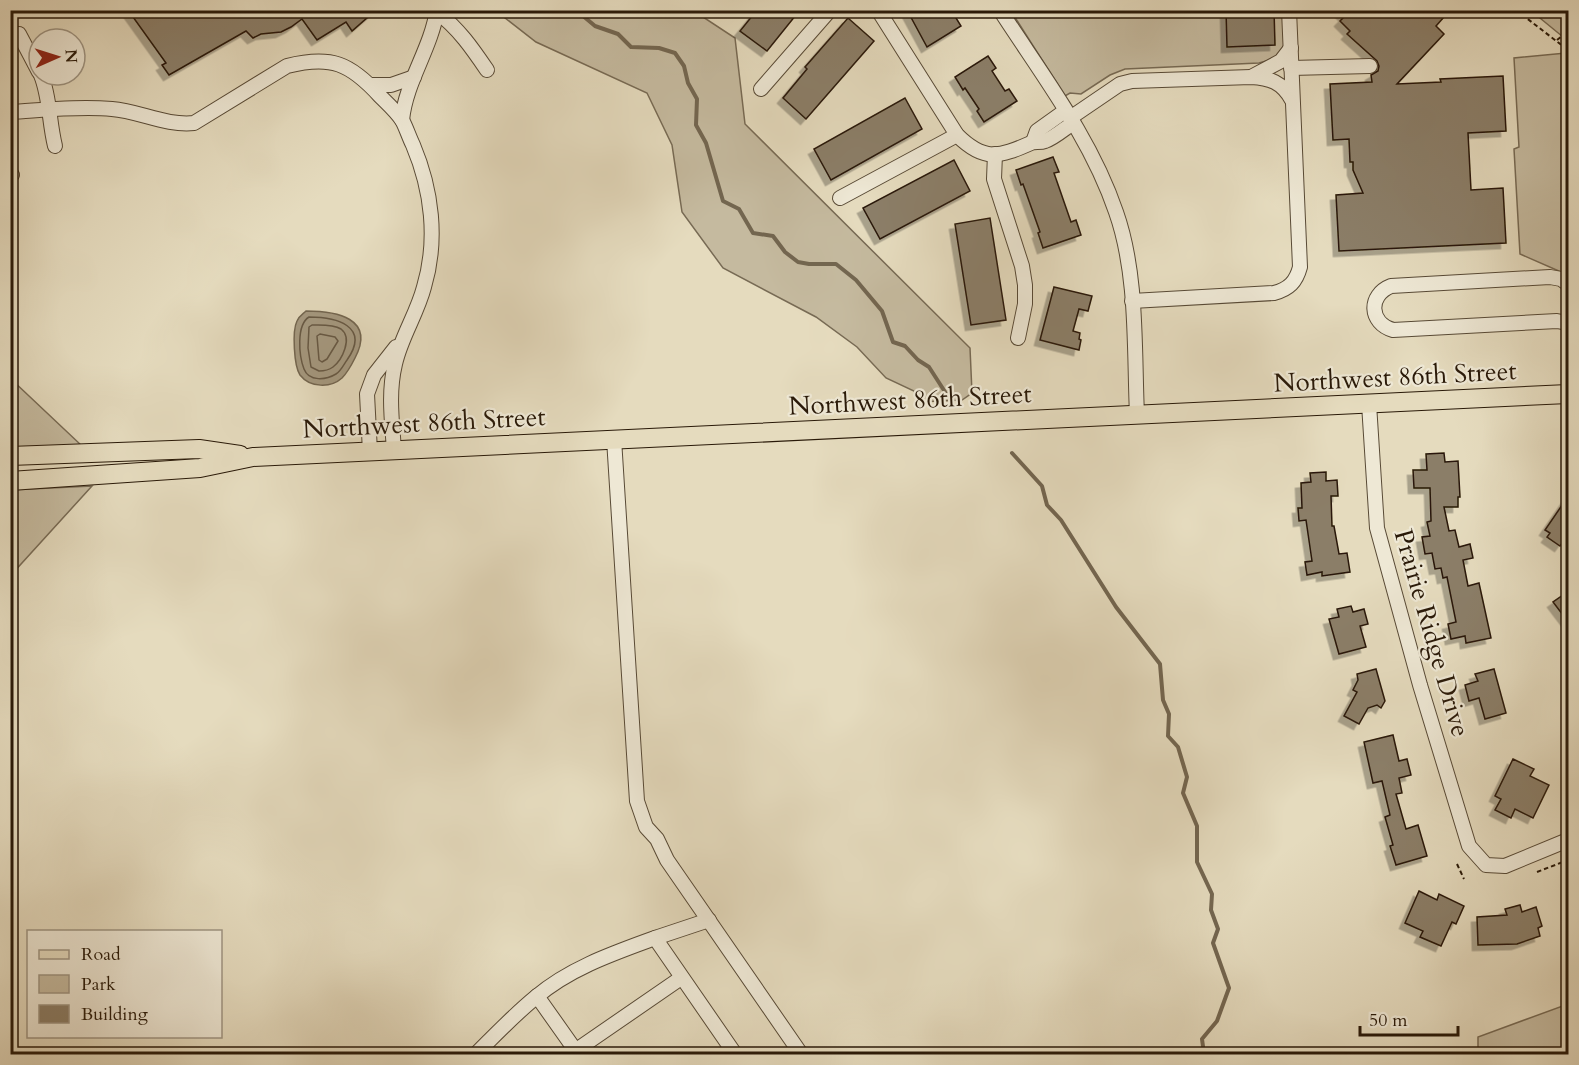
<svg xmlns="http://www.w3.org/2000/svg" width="1579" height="1065" viewBox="0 0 1579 1065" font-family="Cardo,serif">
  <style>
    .green { fill: #c5ba9f; stroke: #776a54; stroke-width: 1.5 }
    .water { fill: #a59980; stroke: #736650; stroke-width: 1.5 }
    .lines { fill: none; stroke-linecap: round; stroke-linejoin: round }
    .shore { stroke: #675944; stroke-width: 1.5 }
    .stream { stroke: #736650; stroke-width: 4 }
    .building { fill: #8b7e67; stroke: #291908; stroke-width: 1.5; filter: url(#shadow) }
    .minor-casing { stroke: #584a36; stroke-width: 16 }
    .major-casing { stroke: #291908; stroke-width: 20 }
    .path { stroke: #291908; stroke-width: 2; stroke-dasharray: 4.5 3; stroke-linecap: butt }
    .minor { stroke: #eee8d5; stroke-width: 14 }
    .major { stroke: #e5dbbe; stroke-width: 18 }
    .labels { text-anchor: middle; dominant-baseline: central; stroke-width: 4.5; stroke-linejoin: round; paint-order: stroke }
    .street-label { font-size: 26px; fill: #291908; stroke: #eee8d5 }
  </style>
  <defs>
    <filter id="shadow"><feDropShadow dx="-5.5" dy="5.5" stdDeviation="0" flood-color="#0004"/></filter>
  </defs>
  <rect width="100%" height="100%" fill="#e5dbbe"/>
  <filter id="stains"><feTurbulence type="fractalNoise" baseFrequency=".00333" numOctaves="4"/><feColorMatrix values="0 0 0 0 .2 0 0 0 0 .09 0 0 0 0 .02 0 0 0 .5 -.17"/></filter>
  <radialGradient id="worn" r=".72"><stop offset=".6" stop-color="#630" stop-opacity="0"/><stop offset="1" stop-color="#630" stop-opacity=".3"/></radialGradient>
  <g class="green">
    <path d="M496,11H694L735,38L745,124L970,348L972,393L962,400L919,402L914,391L886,378L857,347L816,317L723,268L682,212L672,145L647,93L536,42Z"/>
    <path d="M1011,11H1287C1286,37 1291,56 1259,63L1125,69L1110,75L1081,94L1070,93L1065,96Z"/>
    <path d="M1530,11H1568V41L1535,14Z"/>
    <path d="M1566,53L1568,55V275L1520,254L1514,149L1519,147L1514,58Z"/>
    <path d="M11,379L81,445L11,449Z"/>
    <path d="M92,486L11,575L10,490Z"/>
    <path d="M1568,1004V1054H1478V1037Z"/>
  </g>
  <path class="water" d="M306,311C336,311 376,318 355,358C352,364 347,373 342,378C331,388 310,388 300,375C294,366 292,331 297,321C299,316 303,314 306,311Z"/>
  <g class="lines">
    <g class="shore">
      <path d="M309,317C336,317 371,326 347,360C344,364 341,371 336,374C326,380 309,382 304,369C299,356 296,325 309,317Z"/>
      <path d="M312,325C321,325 333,324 341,329C353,338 342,360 333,367C329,370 323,371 319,371L311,367L308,348L309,327Z"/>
      <path d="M320,334L335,337L338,341L327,359L322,362L319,360L317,336Z"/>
    </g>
    <g class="stream">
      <path d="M576,10L595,26L618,34L631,47L659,48L675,53L684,66L688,83L697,99L696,125L706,143L723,201L739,209L753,233L773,236L785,252L798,262L809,264H836L856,280L882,311L893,342L905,346L918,360L929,367L947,395"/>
      <path d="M1012,453L1042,486L1047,505L1061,520L1116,607L1160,664L1163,700L1169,714L1168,736L1178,747L1187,777L1183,793L1197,826V862L1212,894L1211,910L1218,929L1213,943L1229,988L1217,1021L1202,1039L1204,1054"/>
    </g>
  </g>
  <g class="building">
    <path d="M128,10H376L352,31L346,22L317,40L302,19L291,27L281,32L261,34L253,38L246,31L169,75L162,65L166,63Z"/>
    <path d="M757,10H800L767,51L740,31Z"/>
    <path d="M907,10H944L948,16L953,13L961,26L927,47Z"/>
    <path d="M1226,10H1274L1275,45L1227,47Z"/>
    <path d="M1339,10H1437L1444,17L1436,26L1444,34L1397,84L1441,82L1440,79L1503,76L1506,131L1468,133L1471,190L1503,188L1506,243L1339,251L1336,195L1363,193L1353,170V162H1350L1349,139L1333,140L1330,84L1372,82L1371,75L1378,71L1379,66L1377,61L1347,34L1350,31L1340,21L1345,16Z"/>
    <path d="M848,18L874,41L806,119L783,98L807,69L805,67Z"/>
    <path d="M988,56L996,68L992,71L1005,91L1009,89L1017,101L984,122L977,111L979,109L965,88L963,90L955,77Z"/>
    <path d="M905,98L922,129L831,180L814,149Z"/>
    <path d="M1053,157L1059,172L1054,173L1071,222L1076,220L1081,235L1043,248L1038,233L1040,232L1023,184L1021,185L1016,170Z"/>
    <path d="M954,160L970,191L880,239L863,208Z"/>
    <path d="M990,218L1006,320L971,325L955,224Z"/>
    <path d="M1054,287L1092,296L1088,311L1079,309L1073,331L1080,333L1079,339L1081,340L1079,350L1040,340Z"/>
    <path d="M1444,453L1445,462L1458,461L1460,497H1458V507H1444L1449,531L1455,530L1459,547L1470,544L1473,558L1463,560L1468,586L1479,583L1491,638L1466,643L1465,636L1451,639L1448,624L1456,622L1447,577L1443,578L1441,568L1435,569L1432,553L1425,554L1422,537L1430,536L1427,522L1431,521L1430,488H1414L1413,470H1427L1426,454Z"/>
    <path d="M1326,472V481L1337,480L1338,496H1331L1332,526H1334L1339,554L1347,553L1350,572L1322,576V572L1307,575L1305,562L1312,561L1306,520L1299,521L1298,508H1302L1301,483L1311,482L1310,473Z"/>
    <path d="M1569,495V534L1560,546L1547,537L1550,533L1545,530Z"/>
    <path d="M1569,591V623L1553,602Z"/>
    <path d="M1351,606L1353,612L1364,609L1368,624L1360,626L1366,647L1339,654L1329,619L1339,617L1337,609Z"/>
    <path d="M1376,669L1385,701L1381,708L1377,705L1368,708L1359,724L1344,716L1357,692L1353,690L1358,680L1357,674Z"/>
    <path d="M1494,669L1506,713L1485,719L1479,698L1469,701L1465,685L1478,681L1475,674Z"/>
    <path d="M1393,735L1399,761L1407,759L1411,775L1399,778L1402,793L1396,794L1406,829L1418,825L1427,856L1396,865L1390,846L1393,845L1385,817L1390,815L1382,781L1373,783L1364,742Z"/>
    <path d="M1513,759L1534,769L1530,776L1549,785L1533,818L1515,809L1511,818L1495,810L1501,799L1495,796Z"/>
    <path d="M1419,891L1437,900L1439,894L1464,906L1456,924L1452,922L1441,946L1420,937L1423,931L1405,923Z"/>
    <path d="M1520,905L1522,912L1536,907L1542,926L1538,928L1540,936L1517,944L1478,945L1477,917L1507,915L1505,909Z"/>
  </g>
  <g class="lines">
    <defs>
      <g id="minor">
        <path d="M878,10L957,135C984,162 999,157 1031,143C1035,141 1040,143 1045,141C1054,138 1064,129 1073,123"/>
        <path d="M1000,10C1042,75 1091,138 1116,212C1138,274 1134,350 1137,415"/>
        <path d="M437,12C459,29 472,48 487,70"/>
        <path d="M19,34L39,72"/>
        <path d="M1291,68L1370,66"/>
        <path d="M41,75C50,97 49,122 55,146"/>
        <path d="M1253,76L1281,61L1291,48"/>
        <path d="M370,85H391L414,77"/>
        <path d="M761,89L830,10"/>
        <path d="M10,112C44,110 79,106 112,109C139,111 166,126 194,123L287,66C331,55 350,63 380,96C387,103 396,111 402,120C406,127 409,137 413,145C432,190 438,240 424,287C417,314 401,337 395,364C388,393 392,421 394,450"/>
        <path d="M1070,118L1120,84L1132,81L1251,77C1270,78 1282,82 1292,100"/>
        <path d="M402,120C406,81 431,49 437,10"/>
        <path d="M1033,142L1037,131L1065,111"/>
        <path d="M995,154L994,179L1022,266L1025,285V304L1018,338"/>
        <path d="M10,172L12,175"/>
        <path d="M840,198L957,135"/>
        <path d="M1568,284L1561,279L1550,277L1391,286C1368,295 1369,323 1393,330L1557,321L1567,323L1568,325"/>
        <path d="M1132,301L1274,293C1289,289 1296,282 1300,267L1289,10"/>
        <path d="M1369,404L1377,528L1420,685L1469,846L1486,865L1505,866L1568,840"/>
        <path d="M614,439L637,801L646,827L657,839L667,860L801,1054"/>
        <path d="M370,452L367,394L374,375L396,347"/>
        <path d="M655,938L709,920"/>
        <path d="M537,996L578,1054"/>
        <path d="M575,1051L681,978"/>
        <path d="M476,1054C495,1035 514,1015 536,997C570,968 614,953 655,938L735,1054"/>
      </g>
      <g id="major">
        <path d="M10,456L199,449L240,455"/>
        <path d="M10,481L200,468L253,457L1568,394"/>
      </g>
    </defs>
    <use href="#minor" class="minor-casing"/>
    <use href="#major" class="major-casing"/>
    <g class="path">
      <path d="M1516,10L1568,50"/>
      <path d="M1557,40L1568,31"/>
      <path d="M1457,864L1464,879"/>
      <path d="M1537,872L1568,860"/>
    </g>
    <use href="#minor" class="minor"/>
    <use href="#major" class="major"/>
  </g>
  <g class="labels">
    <g class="street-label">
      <text transform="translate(1395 377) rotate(-3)">Northwest 86th Street</text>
      <text transform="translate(910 400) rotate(-3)">Northwest 86th Street</text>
      <text transform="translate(424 423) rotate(-3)">Northwest 86th Street</text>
      <text transform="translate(1432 633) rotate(74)">Prairie Ridge Drive</text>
    </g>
  </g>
  <rect width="1579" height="1065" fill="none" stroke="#e5dbbe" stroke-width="36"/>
  <rect x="12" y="12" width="1555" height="1041" fill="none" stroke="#291908" stroke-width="3"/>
  <rect x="18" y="18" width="1543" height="1029" fill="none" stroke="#291908" stroke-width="1.5"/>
  <rect x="27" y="930" width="195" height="108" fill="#eee8d5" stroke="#9f9583" stroke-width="1.5"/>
  <rect x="39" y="950" width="30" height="9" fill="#e5dbbe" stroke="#9f9583" stroke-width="1.5"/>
  <text x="81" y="960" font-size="18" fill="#291908">Road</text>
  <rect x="39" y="975" width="30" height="18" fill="#c5ba9f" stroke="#9f9583" stroke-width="1.5"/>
  <text x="81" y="990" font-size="18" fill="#291908">Park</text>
  <rect x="39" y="1005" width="30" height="18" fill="#8b7e67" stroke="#9f9583" stroke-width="1.5"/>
  <text x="81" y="1020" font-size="18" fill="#291908">Building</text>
  <g transform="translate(57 57) rotate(87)"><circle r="28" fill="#eee8d5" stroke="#9f9583" stroke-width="1.5"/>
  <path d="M0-4.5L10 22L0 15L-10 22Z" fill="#8f2418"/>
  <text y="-9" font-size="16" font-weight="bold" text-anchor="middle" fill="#291908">N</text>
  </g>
  <path d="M1360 1026v9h98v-9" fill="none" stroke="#291908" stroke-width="3"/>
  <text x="1369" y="1026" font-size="18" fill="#291908" stroke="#eee8d5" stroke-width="4.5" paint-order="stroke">50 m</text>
  <rect width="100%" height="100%" filter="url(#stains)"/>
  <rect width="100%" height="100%" fill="url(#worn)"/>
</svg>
